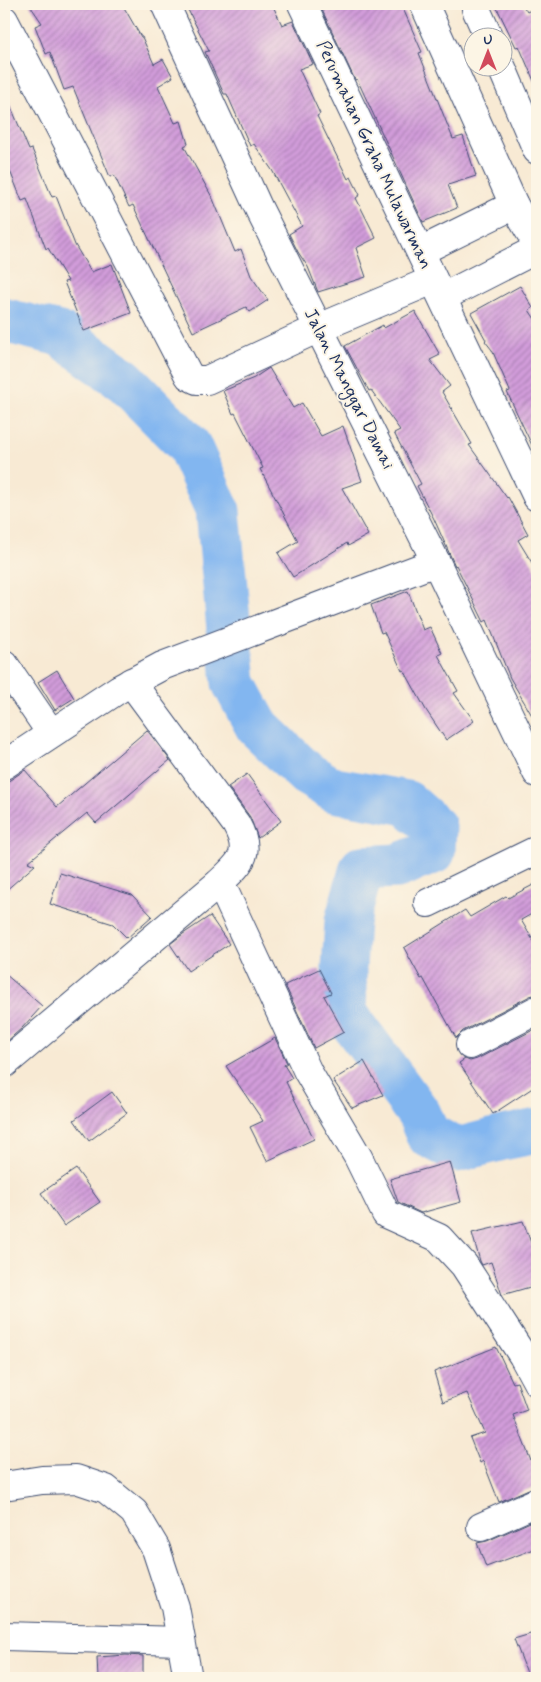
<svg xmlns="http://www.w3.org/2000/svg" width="541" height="1682" viewBox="0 0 541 1682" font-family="Mynerve,sans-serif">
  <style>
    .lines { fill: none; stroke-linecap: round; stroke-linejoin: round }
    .river { stroke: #82b6f0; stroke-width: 45 }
    .building { fill: url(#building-hatch) }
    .street-casing { stroke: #3c4b70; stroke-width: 30 }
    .street { stroke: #fff; stroke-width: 28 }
    .labels { text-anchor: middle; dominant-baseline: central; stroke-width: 4; stroke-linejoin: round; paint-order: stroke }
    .street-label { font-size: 18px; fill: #1b2f5e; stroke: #fcf5e5 }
  </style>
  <defs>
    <pattern id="building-hatch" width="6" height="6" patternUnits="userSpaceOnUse" patternTransform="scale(1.25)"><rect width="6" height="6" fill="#d29cda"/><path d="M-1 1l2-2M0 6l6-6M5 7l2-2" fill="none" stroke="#aa80b4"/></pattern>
  </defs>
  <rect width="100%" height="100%" fill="#fcf5e5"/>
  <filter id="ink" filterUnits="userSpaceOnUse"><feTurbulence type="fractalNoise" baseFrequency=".02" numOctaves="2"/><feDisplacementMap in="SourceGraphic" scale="10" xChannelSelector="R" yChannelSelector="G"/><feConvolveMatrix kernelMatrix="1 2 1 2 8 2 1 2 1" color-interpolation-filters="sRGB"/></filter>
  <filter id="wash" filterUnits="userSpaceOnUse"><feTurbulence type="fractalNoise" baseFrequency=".0096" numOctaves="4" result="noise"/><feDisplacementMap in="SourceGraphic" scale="20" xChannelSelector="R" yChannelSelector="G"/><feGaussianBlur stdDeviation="1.12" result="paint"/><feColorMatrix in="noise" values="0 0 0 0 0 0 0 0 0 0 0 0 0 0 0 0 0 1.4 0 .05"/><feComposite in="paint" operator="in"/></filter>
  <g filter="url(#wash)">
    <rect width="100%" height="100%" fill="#f8ead4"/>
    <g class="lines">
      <path class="river" d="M4,323L7,321L60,334L124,380L189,446L218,511L234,683L257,726L307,774L334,790L407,803L434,827L433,852L397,866L362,868L347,921L344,968L345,1013L419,1114L428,1135L457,1150L503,1138L537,1131"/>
    </g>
    <g id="blocks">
      <g class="building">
        <path d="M29,4H122L141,37H142L154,64L163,59L173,77L158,86L175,123L181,121L188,144L184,146L213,199L235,252L241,249L251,276L268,300L250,312L246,307L193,332L133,205L129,207L114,175L110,177L73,87L64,90L50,52L46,54L35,26L42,23Z"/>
        <path d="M185,4H272L282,25L293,21L313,64L299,69L320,114L317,116L348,179L351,177L360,195L356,198L376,238L356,248L366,277L318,292L308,267L298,252L289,234L302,226L272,170L254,144L250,146L227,94H224L205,52L209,51Z"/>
        <path d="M322,4H401L422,52L419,53L453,139L463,136L476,176L448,185L457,208L423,222L357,79L355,80L322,10L325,9Z"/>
        <path d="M495,4H522L527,12L537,7V88L519,46L516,47Z"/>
        <path d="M4,90L29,150L32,149L52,197L56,196L75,245L91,272L112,264L131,313L84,331L64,282L68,281L48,248L46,249L27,199L22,201L4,156Z"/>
        <path d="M520,286L533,308L529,310L537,322V456L507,392L510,391L492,350L485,341L486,340L471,313Z"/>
        <path d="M415,311L440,355L430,360L450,386L442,392L472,444L469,445L507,498L508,497L528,534L518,540L537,571V724L510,678L487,620L484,622L456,565L455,566L434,519L417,486L421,484L394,433L400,430L371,390L369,391L345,346L383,325L384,328Z"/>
        <path d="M269,368L293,408L302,403L321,436L343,426L362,481L342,488L368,535L348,546L347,543L293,577L278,553L298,541L260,469L263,468L235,413L233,414L223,391L254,378Z"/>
        <path d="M408,591L423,630L430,627L442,653L438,655L458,691L454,693L474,721L446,740L426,710L404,670L402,671L384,632L381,633L371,605Z"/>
        <path d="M57,670L74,698L55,710L38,682Z"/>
        <path d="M147,730L170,760L96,823L87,813L28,862L35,865L4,892V784L25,770L57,807Z"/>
        <path d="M247,774L281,821L258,838L250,817L228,787Z"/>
        <path d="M60,873L132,895L152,916L127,938L113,924L50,904Z"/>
        <path d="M537,883V911L521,920L537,947V994L530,996L463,1031L456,1038L423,978L421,979L404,948L465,910L470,917L506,896L508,898Z"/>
        <path d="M210,916L229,944L188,971L170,944L183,934Z"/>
        <path d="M319,969L331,993L324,996L344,1032L314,1048L285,985Z"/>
        <path d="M4,973L42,1006L22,1028L4,1044Z"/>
        <path d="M537,1028V1085L493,1114L459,1063L465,1059L470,1061L477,1059Z"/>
        <path d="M275,1038L287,1063L284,1065L292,1078L286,1082L314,1139L267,1161L250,1127L263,1121L226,1066Z"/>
        <path d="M364,1061L383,1095L352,1108L333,1080Z"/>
        <path d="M112,1092L127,1113L89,1141L74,1120Z"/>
        <path d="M450,1162L461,1202L421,1213L398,1202L390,1179Z"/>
        <path d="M76,1169L100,1202L64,1226L41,1193Z"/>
        <path d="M523,1221L537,1259V1285L502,1295L491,1262L482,1265L480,1261L472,1233Z"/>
        <path d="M496,1347L513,1383L517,1382L527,1410L513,1415L531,1461L537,1458V1487L531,1488L499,1502L483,1461L480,1463L470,1438L485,1433L467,1393L443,1402L434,1372Z"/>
        <path d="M537,1519V1548L486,1567L477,1543L487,1541Z"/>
        <path d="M537,1632V1678H529L514,1639Z"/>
        <path d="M126,1655L143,1656V1678H98L97,1657Z"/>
      </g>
    </g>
  </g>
  <g filter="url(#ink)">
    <use href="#blocks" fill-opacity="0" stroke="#3c4b70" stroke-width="1"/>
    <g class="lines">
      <defs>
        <g id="street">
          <path d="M165,4L259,209L436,562L537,773"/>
          <path d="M302,4L537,497"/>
          <path d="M424,4L514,205L537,244"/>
          <path d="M476,9L489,38"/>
          <path d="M4,20L189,376L197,380H207L319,328L433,280"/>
          <path d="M502,68L537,150"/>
          <path d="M421,251L514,205"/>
          <path d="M443,297L537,249"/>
          <path d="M4,664L51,733"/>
          <path d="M4,765L119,689L162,666L436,562"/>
          <path d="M218,884L225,893L308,1072L358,1157L386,1214L439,1238L464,1265L523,1356L537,1382"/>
          <path d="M428,903L537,850"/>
          <path d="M470,1045L537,1010"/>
          <path d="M4,1064L218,884C240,863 253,855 236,824L131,682"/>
          <path d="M4,1486L42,1480L76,1479L106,1489L134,1512L156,1549L175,1607L188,1678"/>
          <path d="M481,1527L537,1502"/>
          <path d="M4,1636L181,1641"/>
        </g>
      </defs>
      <use href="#street" class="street-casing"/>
      <use href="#street" class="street"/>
    </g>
  </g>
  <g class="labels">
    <g class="street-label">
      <text transform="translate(374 155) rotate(65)">Perumahan Graha Mulawarman</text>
      <text transform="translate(349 389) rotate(63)">Jalan Manggar Damai</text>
    </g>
  </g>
  <rect width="541" height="1682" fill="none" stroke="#fcf5e5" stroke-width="20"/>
  <g transform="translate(488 52)"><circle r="24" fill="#fcf5e5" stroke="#a2a6af"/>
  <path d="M0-4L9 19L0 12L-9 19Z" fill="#d1495b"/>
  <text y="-8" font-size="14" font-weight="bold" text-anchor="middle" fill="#1b2f5e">U</text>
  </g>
</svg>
